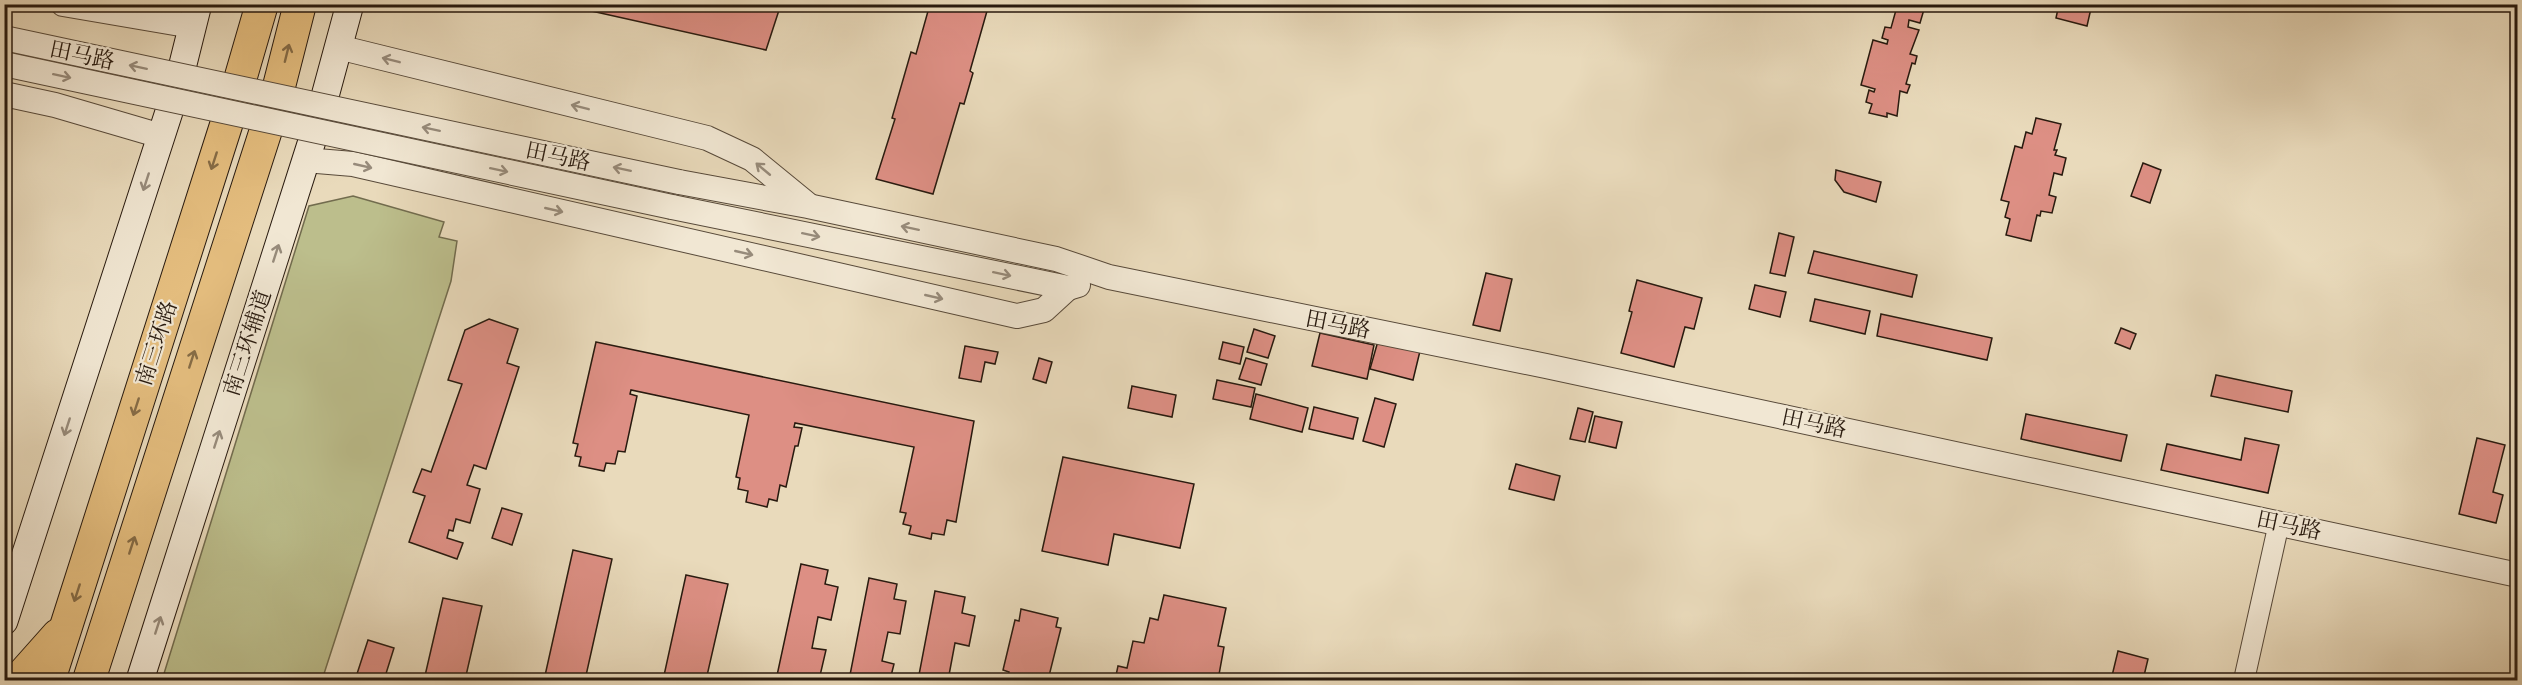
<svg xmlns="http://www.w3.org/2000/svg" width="2522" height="685" viewBox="0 0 2522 685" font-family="'IM FELL Great Primer','Noto Serif SC',serif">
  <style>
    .green { fill: #bcbe8c; stroke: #726c4e; stroke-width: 1.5 }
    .building { fill: #dd8f84; stroke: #281a0f; stroke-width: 1.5 }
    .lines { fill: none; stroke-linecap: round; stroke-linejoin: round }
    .minor-casing { stroke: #584a3a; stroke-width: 22 }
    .tertiary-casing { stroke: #584a3a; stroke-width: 26 }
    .secondary-casing { stroke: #281a0f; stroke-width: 29 }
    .trunk-casing { stroke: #281a0f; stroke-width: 34 }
    .minor { stroke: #f1e7d3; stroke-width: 20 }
    .tertiary { stroke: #f1e7d3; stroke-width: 24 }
    .secondary { stroke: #f1e7d3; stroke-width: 27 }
    .trunk { stroke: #e4bd7e; stroke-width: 32 }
    .tertiary-bridge-casing { stroke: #584a3a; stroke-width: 26; stroke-linecap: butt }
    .tertiary-bridge { stroke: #f1e7d3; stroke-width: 24 }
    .oneway { stroke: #866c46 }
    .oneway2 { stroke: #978b7b }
    .labels { text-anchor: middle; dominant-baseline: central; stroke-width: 4.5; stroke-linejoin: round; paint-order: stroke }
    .street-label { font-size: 22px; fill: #281a0f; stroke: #f1e7d3 }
  </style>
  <rect width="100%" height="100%" fill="#e9dabb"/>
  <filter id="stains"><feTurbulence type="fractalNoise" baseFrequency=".00333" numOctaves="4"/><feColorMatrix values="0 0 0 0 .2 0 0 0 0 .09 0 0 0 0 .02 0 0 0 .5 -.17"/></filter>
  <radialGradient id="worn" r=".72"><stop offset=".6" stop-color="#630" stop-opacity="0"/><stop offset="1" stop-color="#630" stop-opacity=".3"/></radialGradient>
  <path class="green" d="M353,196L444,222L439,237L457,241L451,281L322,680H162L309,206Z"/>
  <g class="building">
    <path d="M560,4L742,6L781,4L766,50Z"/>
    <path d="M930,4H989L970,71L973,73L964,104L960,103L933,194L876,179L895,119L892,118L911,52L916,54Z"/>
    <path d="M1891,4L1925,6L1920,23L1909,20L1908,27L1919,30L1910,54L1917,56L1915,64L1912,63L1906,84L1910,85L1907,93L1900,91L1897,116L1887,113V117L1869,113L1872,104L1866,102L1869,90L1874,92L1875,89L1861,85L1873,40L1887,44L1888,40L1882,38L1885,27L1891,28L1896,10L1890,8Z"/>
    <path d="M2059,4H2092L2087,26L2056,18Z"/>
    <path d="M2036,118L2061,124L2054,150H2057L2055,155L2066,158L2062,175L2054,173L2049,195L2056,197L2052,213L2041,211L2040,216L2037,215L2031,241L2006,235L2010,219L2005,217L2009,202L2001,200L2015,146L2022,148L2026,132L2032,134Z"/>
    <path d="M2143,163L2161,170L2150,203L2131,196Z"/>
    <path d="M1836,170L1881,182L1876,202L1844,192L1835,180Z"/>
    <path d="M1779,233L1794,237L1785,276L1770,273Z"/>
    <path d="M1814,251L1917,275L1912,297L1808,273Z"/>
    <path d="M1486,273L1512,279L1500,331L1473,325Z"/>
    <path d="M1637,280L1702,298L1694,329L1685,327L1674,367L1621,353L1632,312L1629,311Z"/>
    <path d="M1755,285L1786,292L1780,317L1749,309Z"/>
    <path d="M1815,299L1870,311L1865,334L1810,321Z"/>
    <path d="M1881,314L1992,338L1987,360L1877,336Z"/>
    <path d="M489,319L518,329L507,363L519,367L486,469L474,465L467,485L480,489L470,523L456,519L453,531L449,530L447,538L463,543L457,559L409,542L425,496L413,492L422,469L431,472L462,384L448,380L465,330Z"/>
    <path d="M2121,328L2136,334L2130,349L2115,343Z"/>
    <path d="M1254,329L1275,336L1268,358L1247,352Z"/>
    <path d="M1320,333L1374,345L1367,379L1312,366Z"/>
    <path d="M1378,341L1420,351L1413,380L1370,369Z"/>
    <path d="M596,342L974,421L956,522L947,520L944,535L932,533L931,539L909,534L911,526L903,524L906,513L900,512L914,447L795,423L794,427L802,428L798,446H795L786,487L780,485L777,501L769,499L767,507L746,502L748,491L738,489L740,478L736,477L749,415L631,390L630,394L637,396L625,452L618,451L615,464L606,463L604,471L579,466L581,457L575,456L578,444L573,443Z"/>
    <path d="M1223,342L1244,347L1240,364L1219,359Z"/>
    <path d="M965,346L998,352L995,364L985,362L981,382L959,378Z"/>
    <path d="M1039,358L1052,362L1046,383L1033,379Z"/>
    <path d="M1246,358L1267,364L1261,385L1239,379Z"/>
    <path d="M2216,375L2292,391L2288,412L2211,396Z"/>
    <path d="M1217,380L1255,388L1251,407L1213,399Z"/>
    <path d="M1132,386L1176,395L1172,417L1128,408Z"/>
    <path d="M1256,394L1308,408L1302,432L1250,419Z"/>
    <path d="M1375,398L1396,404L1384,447L1363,441Z"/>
    <path d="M1314,407L1358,418L1353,439L1309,429Z"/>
    <path d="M1578,408L1593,412L1585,442L1570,439Z"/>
    <path d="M2026,414L2127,435L2121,461L2021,439Z"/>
    <path d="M1595,416L1622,422L1616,448L1589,442Z"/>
    <path d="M2245,438L2279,445L2268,493L2161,470L2167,444L2241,460Z"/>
    <path d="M2477,438L2505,445L2493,492L2503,495L2496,523L2459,514Z"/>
    <path d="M1063,457L1194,484L1180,548L1114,534L1108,565L1042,551Z"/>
    <path d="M1516,464L1560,476L1554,500L1509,489Z"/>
    <path d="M502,508L522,514L512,545L492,538Z"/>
    <path d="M573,550L612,559L585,680H544Z"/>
    <path d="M801,564L828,570L825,584L838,587L831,620L818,617L812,648L826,650L819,680H776Z"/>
    <path d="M686,575L728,584L706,680H663Z"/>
    <path d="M869,578L897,584L894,599L906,601L900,634L888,632L882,661L894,664L890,680H849Z"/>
    <path d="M935,591L965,597L962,613L975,616L969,646L955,643L949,675L962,677L961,680H918Z"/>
    <path d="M1164,595L1226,608L1218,646L1224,647L1218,680H1115L1118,666L1127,668L1133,641L1144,643L1150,618L1158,620Z"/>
    <path d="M443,598L482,606L465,680H424Z"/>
    <path d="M1021,609L1058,618L1056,627L1061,628L1048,680H1007L1009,672L1003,670L1015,620L1019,621Z"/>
    <path d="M368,640L394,648L384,680H355Z"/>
    <path d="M2118,651L2148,659L2143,680H2111Z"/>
  </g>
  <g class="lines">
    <defs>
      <path id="minor" d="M2244,680L2279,523"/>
      <g id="tertiary">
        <path d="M63,4L192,26"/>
        <path d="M338,47L707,138L752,159L807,204"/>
        <path d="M4,94L55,105L161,136"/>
        <path d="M305,160L353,164L1017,316L1044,310L1068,288"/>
        <path d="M679,182L808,206L1056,259L1109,277L1546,366L2518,575"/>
        <path d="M672,207L1068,288L1078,285"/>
      </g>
      <g id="secondary">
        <path d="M4,621L178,84L198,4"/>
        <path d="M140,680L318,122L350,4"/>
      </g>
      <g id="trunk">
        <path d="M18,680L58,635"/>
        <path d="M49,680L235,97L262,4"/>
        <path d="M89,680L275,102L300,4"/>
      </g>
    </defs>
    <use href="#minor" class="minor-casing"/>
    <use href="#tertiary" class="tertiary-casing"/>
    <use href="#secondary" class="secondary-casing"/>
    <use href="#trunk" class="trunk-casing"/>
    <use href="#minor" class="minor"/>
    <use href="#tertiary" class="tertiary"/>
    <use href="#secondary" class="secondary"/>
    <use href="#trunk" class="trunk"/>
    <defs>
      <g id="tertiary-bridge">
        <path d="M4,38L679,182"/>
        <path d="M4,64L672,207"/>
      </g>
    </defs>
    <use href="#tertiary-bridge" class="tertiary-bridge-casing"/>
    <use href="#tertiary-bridge" class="tertiary-bridge"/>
  </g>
  <defs><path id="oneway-shaft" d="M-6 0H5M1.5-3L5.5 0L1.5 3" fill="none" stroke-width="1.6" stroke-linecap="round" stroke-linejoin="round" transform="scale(1.5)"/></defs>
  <g class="oneway">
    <use href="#oneway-shaft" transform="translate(287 53) rotate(-76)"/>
    <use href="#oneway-shaft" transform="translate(214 161) rotate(108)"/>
    <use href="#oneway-shaft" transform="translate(192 359) rotate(-72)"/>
    <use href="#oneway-shaft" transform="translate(136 407) rotate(108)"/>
    <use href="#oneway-shaft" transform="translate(132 545) rotate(-72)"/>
    <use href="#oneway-shaft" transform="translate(77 593) rotate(108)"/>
  </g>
  <g class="oneway2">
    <use href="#oneway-shaft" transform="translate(391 60) rotate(-166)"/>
    <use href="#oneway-shaft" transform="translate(138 67) rotate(-168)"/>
    <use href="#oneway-shaft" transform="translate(62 76) rotate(12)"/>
    <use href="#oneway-shaft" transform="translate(580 107) rotate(-166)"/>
    <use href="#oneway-shaft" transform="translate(431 129) rotate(-168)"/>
    <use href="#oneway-shaft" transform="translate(363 166) rotate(13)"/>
    <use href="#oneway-shaft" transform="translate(622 169) rotate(-168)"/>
    <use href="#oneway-shaft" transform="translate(763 169) rotate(-140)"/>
    <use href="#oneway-shaft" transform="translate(499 170) rotate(12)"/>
    <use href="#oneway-shaft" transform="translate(146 182) rotate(108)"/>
    <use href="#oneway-shaft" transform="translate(554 210) rotate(13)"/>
    <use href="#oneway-shaft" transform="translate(910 228) rotate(-168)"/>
    <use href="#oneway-shaft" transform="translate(811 235) rotate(12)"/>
    <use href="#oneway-shaft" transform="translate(276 253) rotate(-72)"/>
    <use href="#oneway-shaft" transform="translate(744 253) rotate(13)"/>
    <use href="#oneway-shaft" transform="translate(1002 274) rotate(12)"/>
    <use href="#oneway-shaft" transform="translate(934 297) rotate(13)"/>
    <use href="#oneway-shaft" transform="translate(67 427) rotate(108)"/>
    <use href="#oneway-shaft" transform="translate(217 439) rotate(-72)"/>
    <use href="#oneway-shaft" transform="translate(158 625) rotate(-72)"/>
  </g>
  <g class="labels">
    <g class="street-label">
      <text transform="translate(82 55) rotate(12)">田马路</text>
      <text transform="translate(558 156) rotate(12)">田马路</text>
      <text transform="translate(1338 324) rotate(11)">田马路</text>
      <text transform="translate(156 343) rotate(-72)">南三环路</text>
      <text transform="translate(247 343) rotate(-72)">南三环辅道</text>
      <text transform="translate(1814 423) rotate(12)">田马路</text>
      <text transform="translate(2289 525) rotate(12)">田马路</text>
    </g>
  </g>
  <rect width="2522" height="685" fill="none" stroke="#e9dabb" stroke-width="24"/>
  <rect x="6" y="6" width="2510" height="673" fill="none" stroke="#281a0f" stroke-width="3"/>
  <rect x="12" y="12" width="2498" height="661" fill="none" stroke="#281a0f" stroke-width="1.5"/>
  <rect width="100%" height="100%" filter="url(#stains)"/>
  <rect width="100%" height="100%" fill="url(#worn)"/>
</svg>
